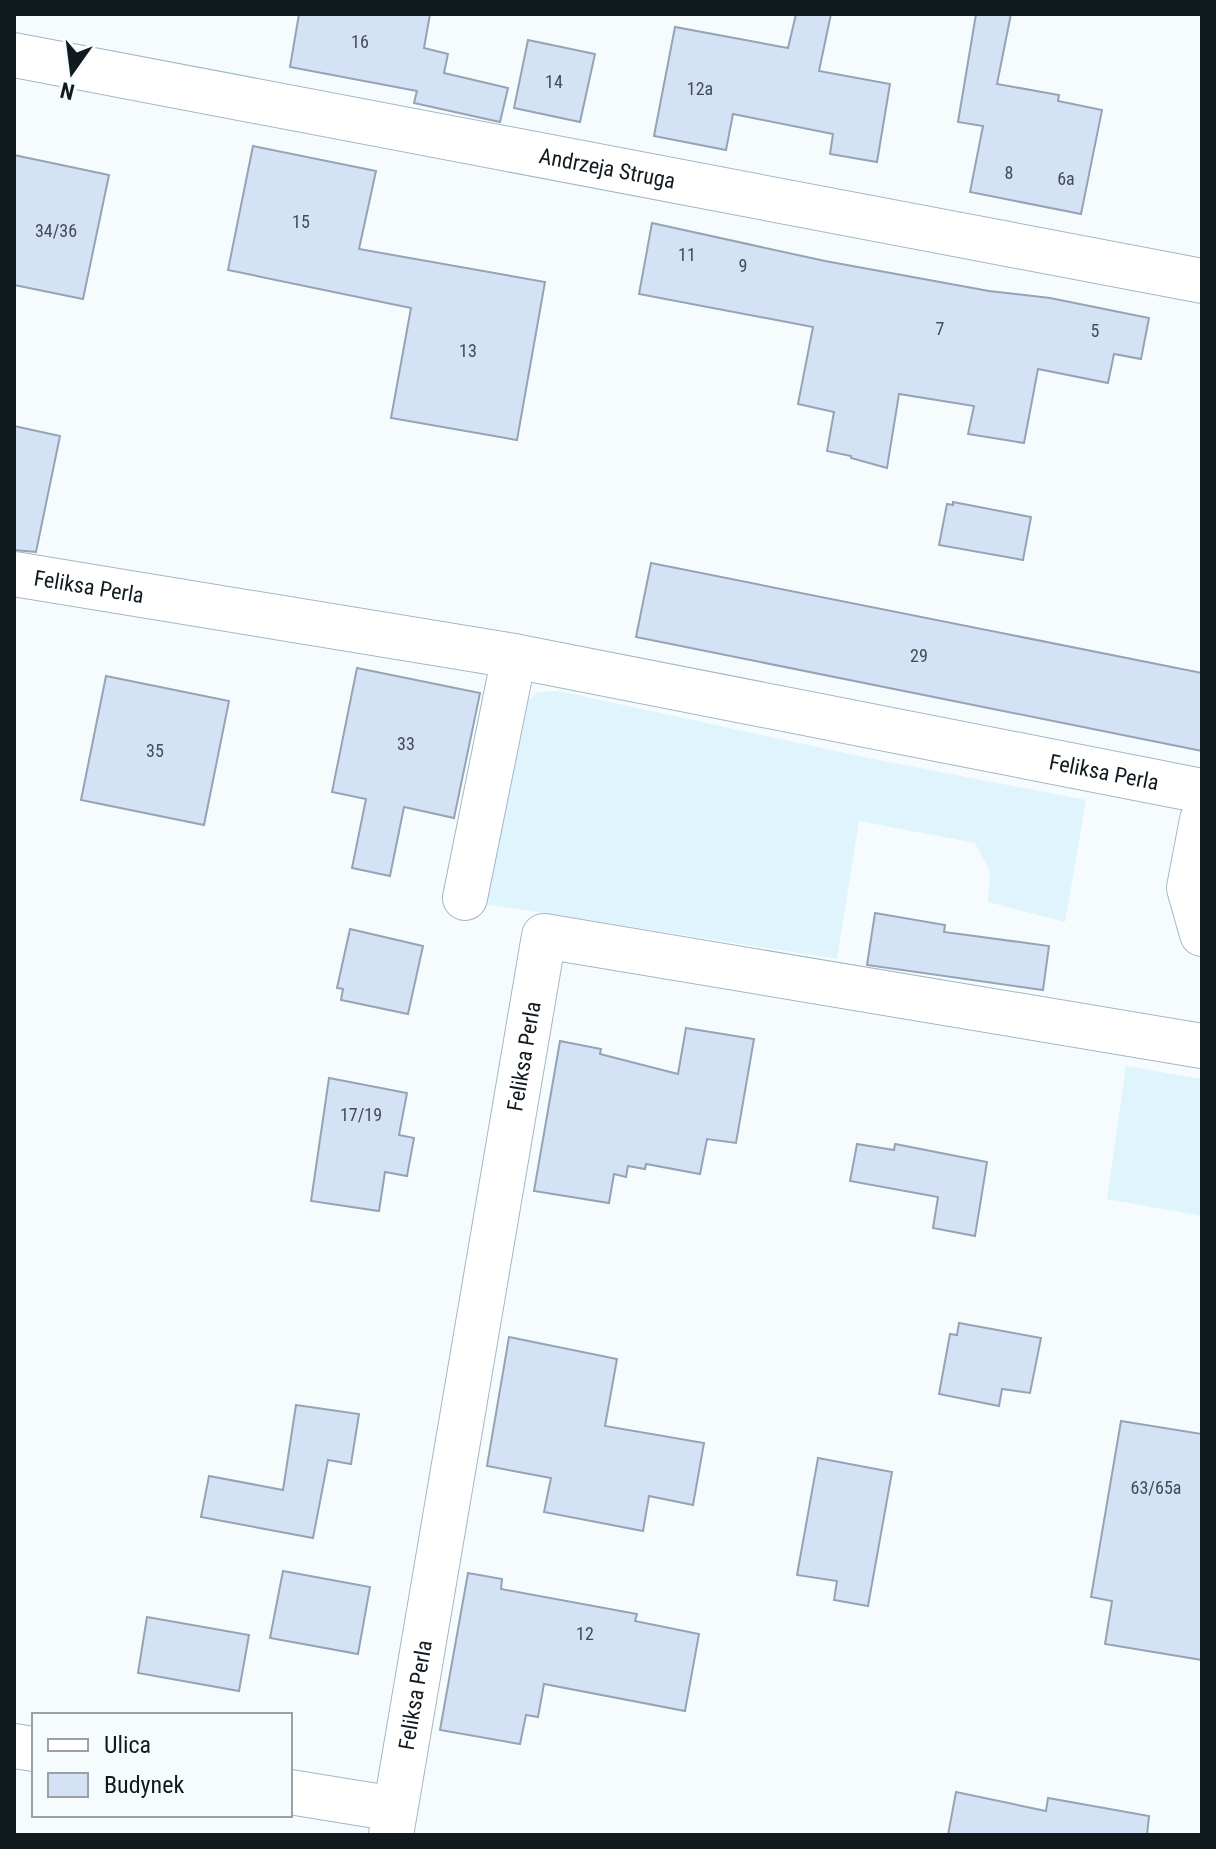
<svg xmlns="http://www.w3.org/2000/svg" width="1216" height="1849" viewBox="0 0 1216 1849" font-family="'Roboto Condensed',sans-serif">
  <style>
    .built { fill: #dff4fc }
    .building { fill: #d4e2f6; stroke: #95a3b5; stroke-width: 2 }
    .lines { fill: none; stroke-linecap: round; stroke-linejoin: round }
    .minor-casing { stroke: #a1b9c3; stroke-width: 46 }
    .minor { stroke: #fff; stroke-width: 44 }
    .labels { text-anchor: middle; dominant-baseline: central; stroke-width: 6; stroke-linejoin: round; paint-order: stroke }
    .number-label { font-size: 18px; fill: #424c54 }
    .street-label { font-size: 22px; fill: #111a1e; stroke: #f6fbfd }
  </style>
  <rect width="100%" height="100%" fill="#f6fbfd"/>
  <g class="built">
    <path d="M559,691L868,758L1086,800L1065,922L988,902L990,872L975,843L859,821L837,959L485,904L525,703L538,692Z"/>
    <path d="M1126,1066L1202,1079V1216L1107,1199Z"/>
  </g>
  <g class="building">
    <path d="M299,14H430L424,48L448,54L444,73L508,88L500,122L414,103L417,91L290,67Z"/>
    <path d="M796,14H831L819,71L890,84L877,162L830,154L833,134L733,114L726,150L654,136L675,27L788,48Z"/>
    <path d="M976,14H1011L997,84L1059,95L1058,101L1102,110L1081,214L970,192L983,126L958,122Z"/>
    <path d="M528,40L595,54L580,122L514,108Z"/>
    <path d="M253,146L376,171L359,249L545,282L517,440L391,418L411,308L228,270Z"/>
    <path d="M14,155L109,175L83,299L14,285Z"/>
    <path d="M652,223L825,261L989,291L1050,298L1149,318L1141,359L1114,354L1108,383L1038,369L1024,443L968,434L974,406L899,394L887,468L851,458V456L827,451L834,412L798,404L813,327L639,294Z"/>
    <path d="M14,426L60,436L36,552L14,550Z"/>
    <path d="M953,502L1031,517L1023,560L939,545L947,504L953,505Z"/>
    <path d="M651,563L1202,673V751L636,637Z"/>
    <path d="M357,668L480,693L454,818L404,807L390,876L352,868L366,799L332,792Z"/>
    <path d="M106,676L229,701L204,825L81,800Z"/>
    <path d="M875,913L945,925L944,932L1049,946L1043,990L867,965Z"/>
    <path d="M350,929L423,946L408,1014L341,1000L343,989L337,988Z"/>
    <path d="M686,1028L754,1039L736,1143L707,1139L700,1174L646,1164L645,1169L628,1166L626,1177L614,1174L609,1203L534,1191L560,1041L601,1049L600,1054L678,1074Z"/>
    <path d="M329,1078L407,1093L399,1135L414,1138L407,1176L385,1172L379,1211L311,1201Z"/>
    <path d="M857,1144L894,1150L895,1144L987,1162L975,1236L933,1228L938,1197L850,1181Z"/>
    <path d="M959,1323L1041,1338L1030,1393L1002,1389L999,1406L939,1394L950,1334L957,1335Z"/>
    <path d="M509,1337L617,1359L605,1426L704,1443L693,1505L649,1496L643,1531L544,1512L551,1478L487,1466Z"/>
    <path d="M296,1405L359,1414L351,1464L328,1460L313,1538L201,1517L209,1476L283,1490Z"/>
    <path d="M1121,1421L1202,1434V1660L1105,1644L1112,1601L1091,1597Z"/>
    <path d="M818,1458L892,1472L868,1606L834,1600L837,1581L797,1575Z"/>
    <path d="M283,1571L370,1587L358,1654L270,1638Z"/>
    <path d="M468,1573L502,1579L501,1589L637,1614L635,1621L699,1634L685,1711L544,1684L538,1717L526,1715L520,1744L440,1730Z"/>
    <path d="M147,1617L249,1635L239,1691L138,1673Z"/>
    <path d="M956,1792L1046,1811L1048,1798L1149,1816L1147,1835H948Z"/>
  </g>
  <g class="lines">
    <defs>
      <g id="minor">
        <path id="s1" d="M14,55L1202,281"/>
        <path id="s2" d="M14,574L514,656L1202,791"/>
        <path d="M1202,820L1189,888L1202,934"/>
        <path d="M465,898L514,656"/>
        <path d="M14,1746L34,1749"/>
        <path d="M290,1792L395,1809"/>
        <path id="s3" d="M391,1835L544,936L1202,1046"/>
      </g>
    </defs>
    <use href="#minor" class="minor-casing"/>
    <use href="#minor" class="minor"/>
  </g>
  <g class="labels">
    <g class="number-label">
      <text x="360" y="41">16</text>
      <text x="554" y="81">14</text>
      <text x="700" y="88">12a</text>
      <text x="1009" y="172">8</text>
      <text x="1066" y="178">6a</text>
      <text x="301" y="221">15</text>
      <text x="56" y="230">34/36</text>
      <text x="687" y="254">11</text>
      <text x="743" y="265">9</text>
      <text x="940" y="328">7</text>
      <text x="1095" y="330">5</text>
      <text x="468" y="350">13</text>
      <text x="919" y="655">29</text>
      <text x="406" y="743">33</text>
      <text x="155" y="750">35</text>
      <text x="361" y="1114">17/19</text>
      <text x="1156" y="1487">63/65a</text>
      <text x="585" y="1633">12</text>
    </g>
    <g class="street-label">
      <text stroke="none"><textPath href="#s1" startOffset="604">Andrzeja Struga</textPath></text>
      <text stroke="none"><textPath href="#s2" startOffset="76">Feliksa Perla</textPath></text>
      <text stroke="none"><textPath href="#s2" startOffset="1108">Feliksa Perla</textPath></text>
      <text stroke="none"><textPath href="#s3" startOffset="790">Feliksa Perla</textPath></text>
      <text stroke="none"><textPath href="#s3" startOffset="142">Feliksa Perla</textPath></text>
    </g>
  </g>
  <rect width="1216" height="1849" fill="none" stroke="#111a1e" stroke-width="32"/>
  <rect x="32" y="1713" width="260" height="104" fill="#f6fbfd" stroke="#9aa1a4" stroke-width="2"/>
  <rect x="48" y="1739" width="40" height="12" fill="#ffffff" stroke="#9aa1a4" stroke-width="2"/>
  <text x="104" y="1753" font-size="24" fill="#111a1e">Ulica</text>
  <rect x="48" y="1773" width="40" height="24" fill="#d4e2f6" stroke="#9aa1a4" stroke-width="2"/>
  <text x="104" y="1793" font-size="24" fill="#111a1e">Budynek</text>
  <g transform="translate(72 72) rotate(194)" stroke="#f6fbfd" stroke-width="6" paint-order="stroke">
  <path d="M0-6L14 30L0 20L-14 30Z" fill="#111a1e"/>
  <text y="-12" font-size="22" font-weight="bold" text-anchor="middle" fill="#111a1e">N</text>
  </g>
</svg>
